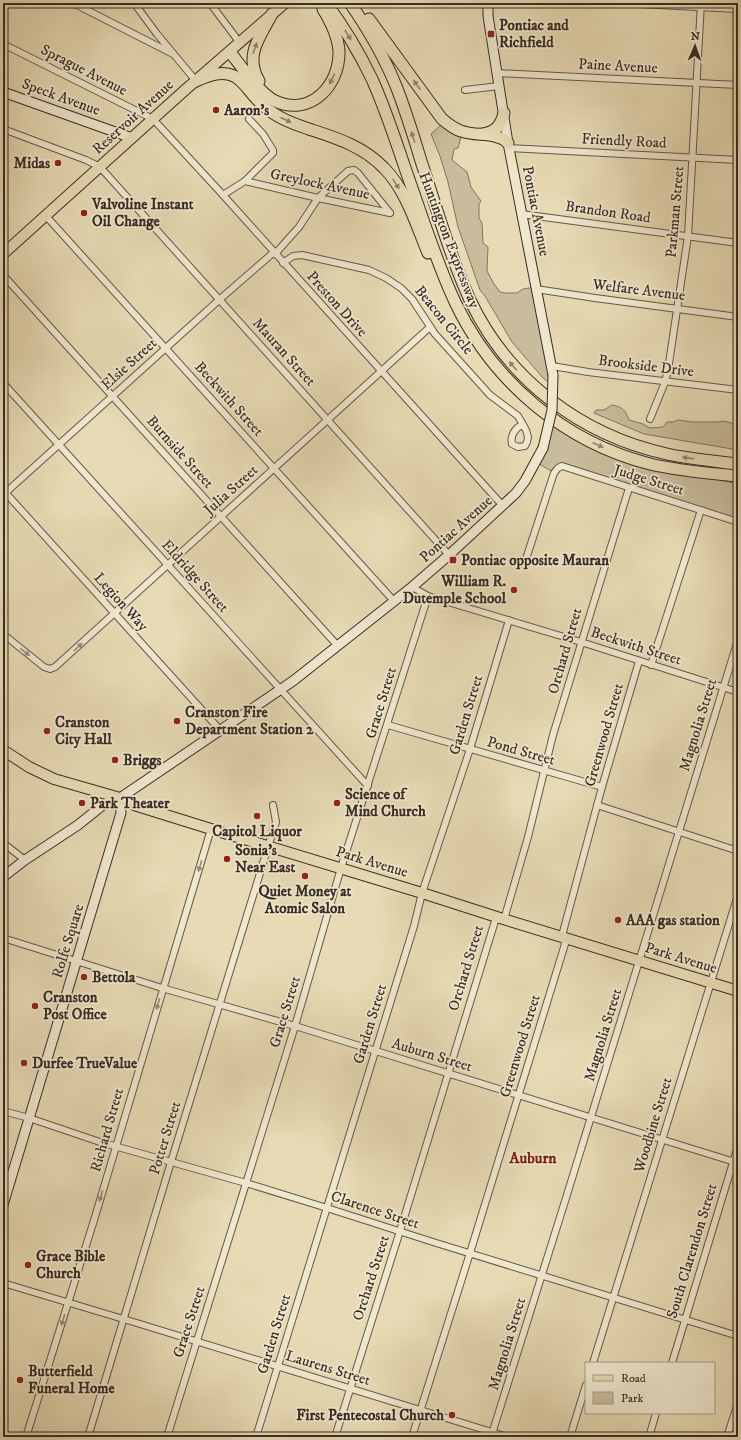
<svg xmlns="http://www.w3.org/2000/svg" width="741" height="1440" viewBox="0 0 741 1440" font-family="'IM FELL DW Pica',serif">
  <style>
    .green { fill: #c9bc9c; stroke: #807460 }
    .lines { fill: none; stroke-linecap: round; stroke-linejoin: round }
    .street-casing { stroke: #645849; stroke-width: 8 }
    .secondary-casing { stroke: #382c25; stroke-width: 11 }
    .primary-casing { stroke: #382c25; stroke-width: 12 }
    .highway-casing { stroke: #382c25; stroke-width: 13 }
    .street { stroke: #efe7ce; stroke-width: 6 }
    .secondary { stroke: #efe7ce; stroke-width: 9 }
    .primary { stroke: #e7dab4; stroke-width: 10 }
    .highway { stroke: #e7dab4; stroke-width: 11 }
    .secondary-bridge-casing { stroke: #382c25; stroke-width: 11; stroke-linecap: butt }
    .secondary-bridge { stroke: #efe7ce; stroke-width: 9 }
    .oneway { fill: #90836c }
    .oneway2 { fill: #948a7a }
    .poi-dot { fill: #8f2418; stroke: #efe7ce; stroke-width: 1.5 }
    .labels { text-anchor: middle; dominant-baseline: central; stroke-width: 3.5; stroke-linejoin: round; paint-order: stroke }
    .poi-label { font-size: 15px; font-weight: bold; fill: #382c25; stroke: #efe7ce; text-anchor: start }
    .street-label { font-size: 15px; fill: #382c25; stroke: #efe7ce }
    .neighbourhood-label { font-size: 16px; font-weight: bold; fill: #7a1f14; stroke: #efe7ce }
  </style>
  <rect width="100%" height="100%" fill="#e7dab4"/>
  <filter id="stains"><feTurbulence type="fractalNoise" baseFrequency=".005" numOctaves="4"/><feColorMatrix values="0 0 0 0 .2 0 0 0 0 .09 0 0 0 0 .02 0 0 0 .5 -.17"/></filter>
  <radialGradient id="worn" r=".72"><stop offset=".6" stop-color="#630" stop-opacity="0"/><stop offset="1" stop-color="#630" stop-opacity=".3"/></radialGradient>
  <g class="green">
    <path d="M444,122L462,133L458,148L454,149L452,160L467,172L471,187L481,201L479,204V218L482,223L483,243L488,247L487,271L494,284L500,292L505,293H517L523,289L535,287L554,385L544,379L512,342L485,296L480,290L458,227L448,182L440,156L431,134Z"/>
    <path d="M612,405C623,407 625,410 629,420L643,424L650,428L663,427L667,422H673L678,420L692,422H717L724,421L738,425V450L644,434L594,413L596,410H604Z"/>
    <path d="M551,424L581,442L711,478L738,484V521L561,467L554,473L538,463Z"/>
  </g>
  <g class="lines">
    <defs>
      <g id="street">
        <path d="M73,3L173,54"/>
        <path d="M134,3L157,34L196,81"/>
        <path d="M210,3L240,43"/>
        <path d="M618,3L738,9"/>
        <path d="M3,44L153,119L223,195L503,506"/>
        <path d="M497,73L738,85"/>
        <path d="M465,90L499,86"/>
        <path d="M3,129L86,160L100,167L449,555"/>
        <path d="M509,148L738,160"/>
        <path d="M245,181L318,198L390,213"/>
        <path d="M223,195L245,181L273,153V150L263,134L249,119"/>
        <path d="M521,214L738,243"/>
        <path d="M46,216L393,600"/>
        <path d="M275,254L299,227L318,198L348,171L354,170L358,173L390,213"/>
        <path d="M283,263L293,256L302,255L369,270L386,278L401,288L412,299L435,334L490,395L518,416L526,430L528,437L527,442L525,446L518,447L512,444C510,436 515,428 522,425"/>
        <path d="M3,275L337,645"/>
        <path d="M536,289L595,298L738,317"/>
        <path d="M552,366L588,372L738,390"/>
        <path d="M3,383L368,786"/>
        <path d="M650,419L665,382L668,370L688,236L701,3"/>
        <path d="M3,490L221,731"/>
        <path d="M3,495L219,300L273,253"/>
        <path d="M524,565L554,473L558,468L562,466L738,522"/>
        <path d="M412,587L428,596L581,642L738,692"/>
        <path d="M3,634L44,667L50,669L55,667L430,327"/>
        <path d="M651,665L701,510"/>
        <path d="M388,725L602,787"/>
        <path d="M597,805L738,851"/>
        <path d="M3,843L25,860"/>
        <path d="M3,938L162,988L295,1026L738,1163"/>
        <path d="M3,1111L29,1118L100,1142L246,1183L327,1208L433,1242L738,1336"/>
        <path d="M3,1283L140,1324L508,1437"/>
        <path d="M593,1363L738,895"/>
        <path d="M672,1363L738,1146"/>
        <path d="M26,1437L95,1217L211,829"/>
        <path d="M88,1437L171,1162L273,831L276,822L273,805"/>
        <path d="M167,1437L295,1026L341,868L428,596"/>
        <path d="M256,1437L414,926L422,893L470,749L509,620"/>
        <path d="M335,1437L400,1231L495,921L505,916L528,837L553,735L629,488"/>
        <path d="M412,1437L470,1253L565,944L563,932L602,787L639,661"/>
        <path d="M491,1437L566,1198L738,640"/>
        <path d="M570,1437L586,1385"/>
        <path d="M649,1437L656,1413"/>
        <path d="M727,1437L738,1403"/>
      </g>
      <g id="secondary">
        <path d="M488,3V16L508,143L553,375"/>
        <path d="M3,92L132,138"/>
        <path d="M3,877L25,860L78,825L103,805L120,798L293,681L412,587L449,555L516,493L525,481L543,448"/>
        <path d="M3,1205L121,813L120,798"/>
      </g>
      <g id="primary">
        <path d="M3,254L185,90L285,3"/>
        <path d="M3,750L29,767L54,779L120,798L137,806L211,829L422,893L500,918L738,991"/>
      </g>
      <g id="highway">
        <path d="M326,3C344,27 359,52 372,79C385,108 395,138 405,168C421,213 435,259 455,302C493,382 564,442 650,464C679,471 709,473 738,476"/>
        <path d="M350,3C368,29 384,56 396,86C406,111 414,138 422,164C437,209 450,256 470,300C508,380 581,435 667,454C690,459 714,461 738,464"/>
        <path d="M369,19L442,119C448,124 454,129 461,131C476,137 496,131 508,143"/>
        <path d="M230,52C241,66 259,93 275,101C310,117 340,86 339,51C338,36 331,22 323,9"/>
        <path d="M196,81C208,76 221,70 234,76C242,80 247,88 253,95C259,102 265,108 273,113C284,121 297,125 309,129C336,138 363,146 384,168C406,190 416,224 428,253"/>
        <path d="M259,81C244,55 260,37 272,14"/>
        <path d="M483,134C496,132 501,125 504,113"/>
      </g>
    </defs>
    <use href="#street" class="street-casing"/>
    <use href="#secondary" class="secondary-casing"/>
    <use href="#primary" class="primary-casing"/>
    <use href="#highway" class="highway-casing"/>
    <use href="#street" class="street"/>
    <use href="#secondary" class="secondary"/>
    <use href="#primary" class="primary"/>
    <use href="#highway" class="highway"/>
    <defs>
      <path id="secondary-bridge" d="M543,448L552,410L553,375"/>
    </defs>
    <use href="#secondary-bridge" class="secondary-bridge-casing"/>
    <use href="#secondary-bridge" class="secondary-bridge"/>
  </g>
  <defs><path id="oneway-solid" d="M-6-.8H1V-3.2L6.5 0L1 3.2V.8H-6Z"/></defs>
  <g class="oneway">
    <use href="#oneway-solid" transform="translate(348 35) rotate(58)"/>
    <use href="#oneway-solid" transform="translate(255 48) rotate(-70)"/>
    <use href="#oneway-solid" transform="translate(332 79) rotate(116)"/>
    <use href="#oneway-solid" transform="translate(417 85) rotate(-126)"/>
    <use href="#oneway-solid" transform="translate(286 120) rotate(24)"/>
    <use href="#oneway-solid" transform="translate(413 137) rotate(-108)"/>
    <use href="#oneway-solid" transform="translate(396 184) rotate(57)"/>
    <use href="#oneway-solid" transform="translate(513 366) rotate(-131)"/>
    <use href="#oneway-solid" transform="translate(598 445) rotate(25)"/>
    <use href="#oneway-solid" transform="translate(688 458) rotate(-172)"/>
  </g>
  <g class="oneway2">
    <use href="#oneway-solid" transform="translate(78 647) rotate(-42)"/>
    <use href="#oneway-solid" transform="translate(25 652) rotate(38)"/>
    <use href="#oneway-solid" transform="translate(200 866) rotate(107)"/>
    <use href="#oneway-solid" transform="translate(158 1004) rotate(107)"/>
    <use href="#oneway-solid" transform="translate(101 1196) rotate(106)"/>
    <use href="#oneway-solid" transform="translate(63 1320) rotate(107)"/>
  </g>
  <g class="poi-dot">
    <rect x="487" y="30" width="8" height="8" rx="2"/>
    <circle cx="216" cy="110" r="4"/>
    <circle cx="58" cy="163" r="4"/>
    <circle cx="84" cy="213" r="4"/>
    <rect x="449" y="556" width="8" height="8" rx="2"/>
    <circle cx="514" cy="590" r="4"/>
    <circle cx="177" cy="721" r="4"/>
    <circle cx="47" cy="731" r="4"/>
    <circle cx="115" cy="760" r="4"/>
    <circle cx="82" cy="803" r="4"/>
    <circle cx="337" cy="803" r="4"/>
    <circle cx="257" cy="816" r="4"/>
    <circle cx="227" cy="859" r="4"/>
    <circle cx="305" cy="876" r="4"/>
    <circle cx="618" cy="920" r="4"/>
    <circle cx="84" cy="977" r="4"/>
    <circle cx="35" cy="1006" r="4"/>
    <circle cx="24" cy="1063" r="4"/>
    <circle cx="28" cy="1265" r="4"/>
    <circle cx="20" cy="1380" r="4"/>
    <circle cx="452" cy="1415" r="4"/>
  </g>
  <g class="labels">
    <g class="poi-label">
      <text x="499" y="25">Pontiac and<tspan x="499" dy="17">Richfield</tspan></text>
      <text x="224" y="110">Aaron's</text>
      <text x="50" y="163" text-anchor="end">Midas</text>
      <text x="92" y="204">Valvoline Instant<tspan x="92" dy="17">Oil Change</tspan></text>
      <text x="461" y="560">Pontiac opposite Mauran</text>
      <text x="506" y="581" text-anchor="end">William R.<tspan x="506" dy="17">Dutemple School</tspan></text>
      <text x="185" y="712">Cranston Fire<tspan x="185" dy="17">Department Station 2</tspan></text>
      <text x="55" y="722">Cranston<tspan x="55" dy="17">City Hall</tspan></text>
      <text x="123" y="760">Briggs</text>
      <text x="345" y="794">Science of<tspan x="345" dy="17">Mind Church</tspan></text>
      <text x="90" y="803">Park Theater</text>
      <text x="257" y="831" text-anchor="middle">Capitol Liquor</text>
      <text x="235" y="850">Sonia's<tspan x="235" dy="17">Near East</tspan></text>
      <text x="305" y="891" text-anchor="middle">Quiet Money at<tspan x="305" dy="17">Atomic Salon</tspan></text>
      <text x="626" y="920">AAA gas station</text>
      <text x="92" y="977">Bettola</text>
      <text x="43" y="997">Cranston<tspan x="43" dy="17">Post Office</tspan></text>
      <text x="32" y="1063">Durfee TrueValue</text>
      <text x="36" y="1256">Grace Bible<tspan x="36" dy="17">Church</tspan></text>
      <text x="28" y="1371">Butterfield<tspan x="28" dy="17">Funeral Home</tspan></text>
      <text x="444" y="1415" text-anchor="end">First Pentecostal Church</text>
    </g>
    <g class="street-label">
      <text transform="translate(618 66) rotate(3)">Paine Avenue</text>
      <text transform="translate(84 70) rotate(27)">Sprague Avenue</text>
      <text transform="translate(61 97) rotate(20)">Speck Avenue</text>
      <text transform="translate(133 117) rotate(-42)">Reservoir Avenue</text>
      <text transform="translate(624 141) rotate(3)">Friendly Road</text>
      <text transform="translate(320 184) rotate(12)">Greylock Avenue</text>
      <text transform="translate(536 211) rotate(79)">Pontiac Avenue</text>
      <text transform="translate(608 212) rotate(8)">Brandon Road</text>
      <text transform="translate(675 212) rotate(-85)">Parkman Street</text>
      <text transform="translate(449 240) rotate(69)">Huntington Expressway</text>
      <text transform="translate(639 290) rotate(7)">Welfare Avenue</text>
      <text transform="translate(337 304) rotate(48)">Preston Drive</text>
      <text transform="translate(444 320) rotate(51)">Beacon Circle</text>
      <text transform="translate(284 352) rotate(48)">Mauran Street</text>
      <text transform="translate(129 364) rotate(-42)">Elsie Street</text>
      <text transform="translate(646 366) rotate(7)">Brookside Drive</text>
      <text transform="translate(229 399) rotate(48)">Beckwith Street</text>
      <text transform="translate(180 452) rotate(48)">Burnside Street</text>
      <text transform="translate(649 480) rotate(17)">Judge Street</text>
      <text transform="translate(231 490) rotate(-42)">Julia Street</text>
      <text transform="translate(456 529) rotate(-42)">Pontiac Avenue</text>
      <text transform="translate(195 576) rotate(48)">Eldridge Street</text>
      <text transform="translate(121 602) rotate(48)">Legion Way</text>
      <text transform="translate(636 646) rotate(18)">Beckwith Street</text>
      <text transform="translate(565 651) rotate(-74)">Orchard Street</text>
      <text transform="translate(381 703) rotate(-73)">Grace Street</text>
      <text transform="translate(466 715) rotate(-73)">Garden Street</text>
      <text transform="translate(698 725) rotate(-73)">Magnolia Street</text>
      <text transform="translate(604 735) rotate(-74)">Greenwood Street</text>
      <text transform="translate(521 751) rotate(16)">Pond Street</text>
      <text transform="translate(372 862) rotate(17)">Park Avenue</text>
      <text transform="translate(68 941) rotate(-73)">Rolfe Square</text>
      <text transform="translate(681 958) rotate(17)">Park Avenue</text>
      <text transform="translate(466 968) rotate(-73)">Orchard Street</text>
      <text transform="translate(285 1012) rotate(-73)">Grace Street</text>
      <text transform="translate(370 1024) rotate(-73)">Garden Street</text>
      <text transform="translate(603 1035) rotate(-73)">Magnolia Street</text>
      <text transform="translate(520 1046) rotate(-73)">Greenwood Street</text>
      <text transform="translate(432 1055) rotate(17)">Auburn Street</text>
      <text transform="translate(653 1125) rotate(-73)">Woodbine Street</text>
      <text transform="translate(107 1130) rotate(-74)">Richard Street</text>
      <text transform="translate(165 1138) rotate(-73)">Potter Street</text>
      <text transform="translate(375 1210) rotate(18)">Clarence Street</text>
      <text transform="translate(692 1251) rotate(-73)">South Clarendon Street</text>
      <text transform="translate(371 1278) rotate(-72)">Orchard Street</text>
      <text transform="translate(189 1322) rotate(-72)">Grace Street</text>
      <text transform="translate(274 1334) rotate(-73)">Garden Street</text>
      <text transform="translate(507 1344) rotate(-73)">Magnolia Street</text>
      <text transform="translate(328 1368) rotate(17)">Laurens Street</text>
    </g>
    <g class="neighbourhood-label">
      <text x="533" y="1158">Auburn</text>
    </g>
  </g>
  <rect width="741" height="1440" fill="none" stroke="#e7dab4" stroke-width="16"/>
  <rect x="4" y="4" width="733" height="1432" fill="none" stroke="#382c25" stroke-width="2"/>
  <rect x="8" y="8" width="725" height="1424" fill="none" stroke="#382c25"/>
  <rect x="585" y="1362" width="130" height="52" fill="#efe7ce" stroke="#a69c8a"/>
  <rect x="593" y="1375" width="20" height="6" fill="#e7dab4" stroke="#a69c8a"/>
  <text x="621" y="1382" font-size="12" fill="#382c25">Road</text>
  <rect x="593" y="1392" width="20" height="12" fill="#c9bc9c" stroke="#a69c8a"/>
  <text x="621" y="1402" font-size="12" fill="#382c25">Park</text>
  <g transform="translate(695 46) rotate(2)" stroke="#efe7ce" stroke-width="3" paint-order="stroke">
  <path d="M0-3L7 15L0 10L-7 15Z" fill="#382c25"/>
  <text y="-6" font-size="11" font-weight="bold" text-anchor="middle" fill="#382c25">N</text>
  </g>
  <rect width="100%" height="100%" filter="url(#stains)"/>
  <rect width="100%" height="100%" fill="url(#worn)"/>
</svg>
